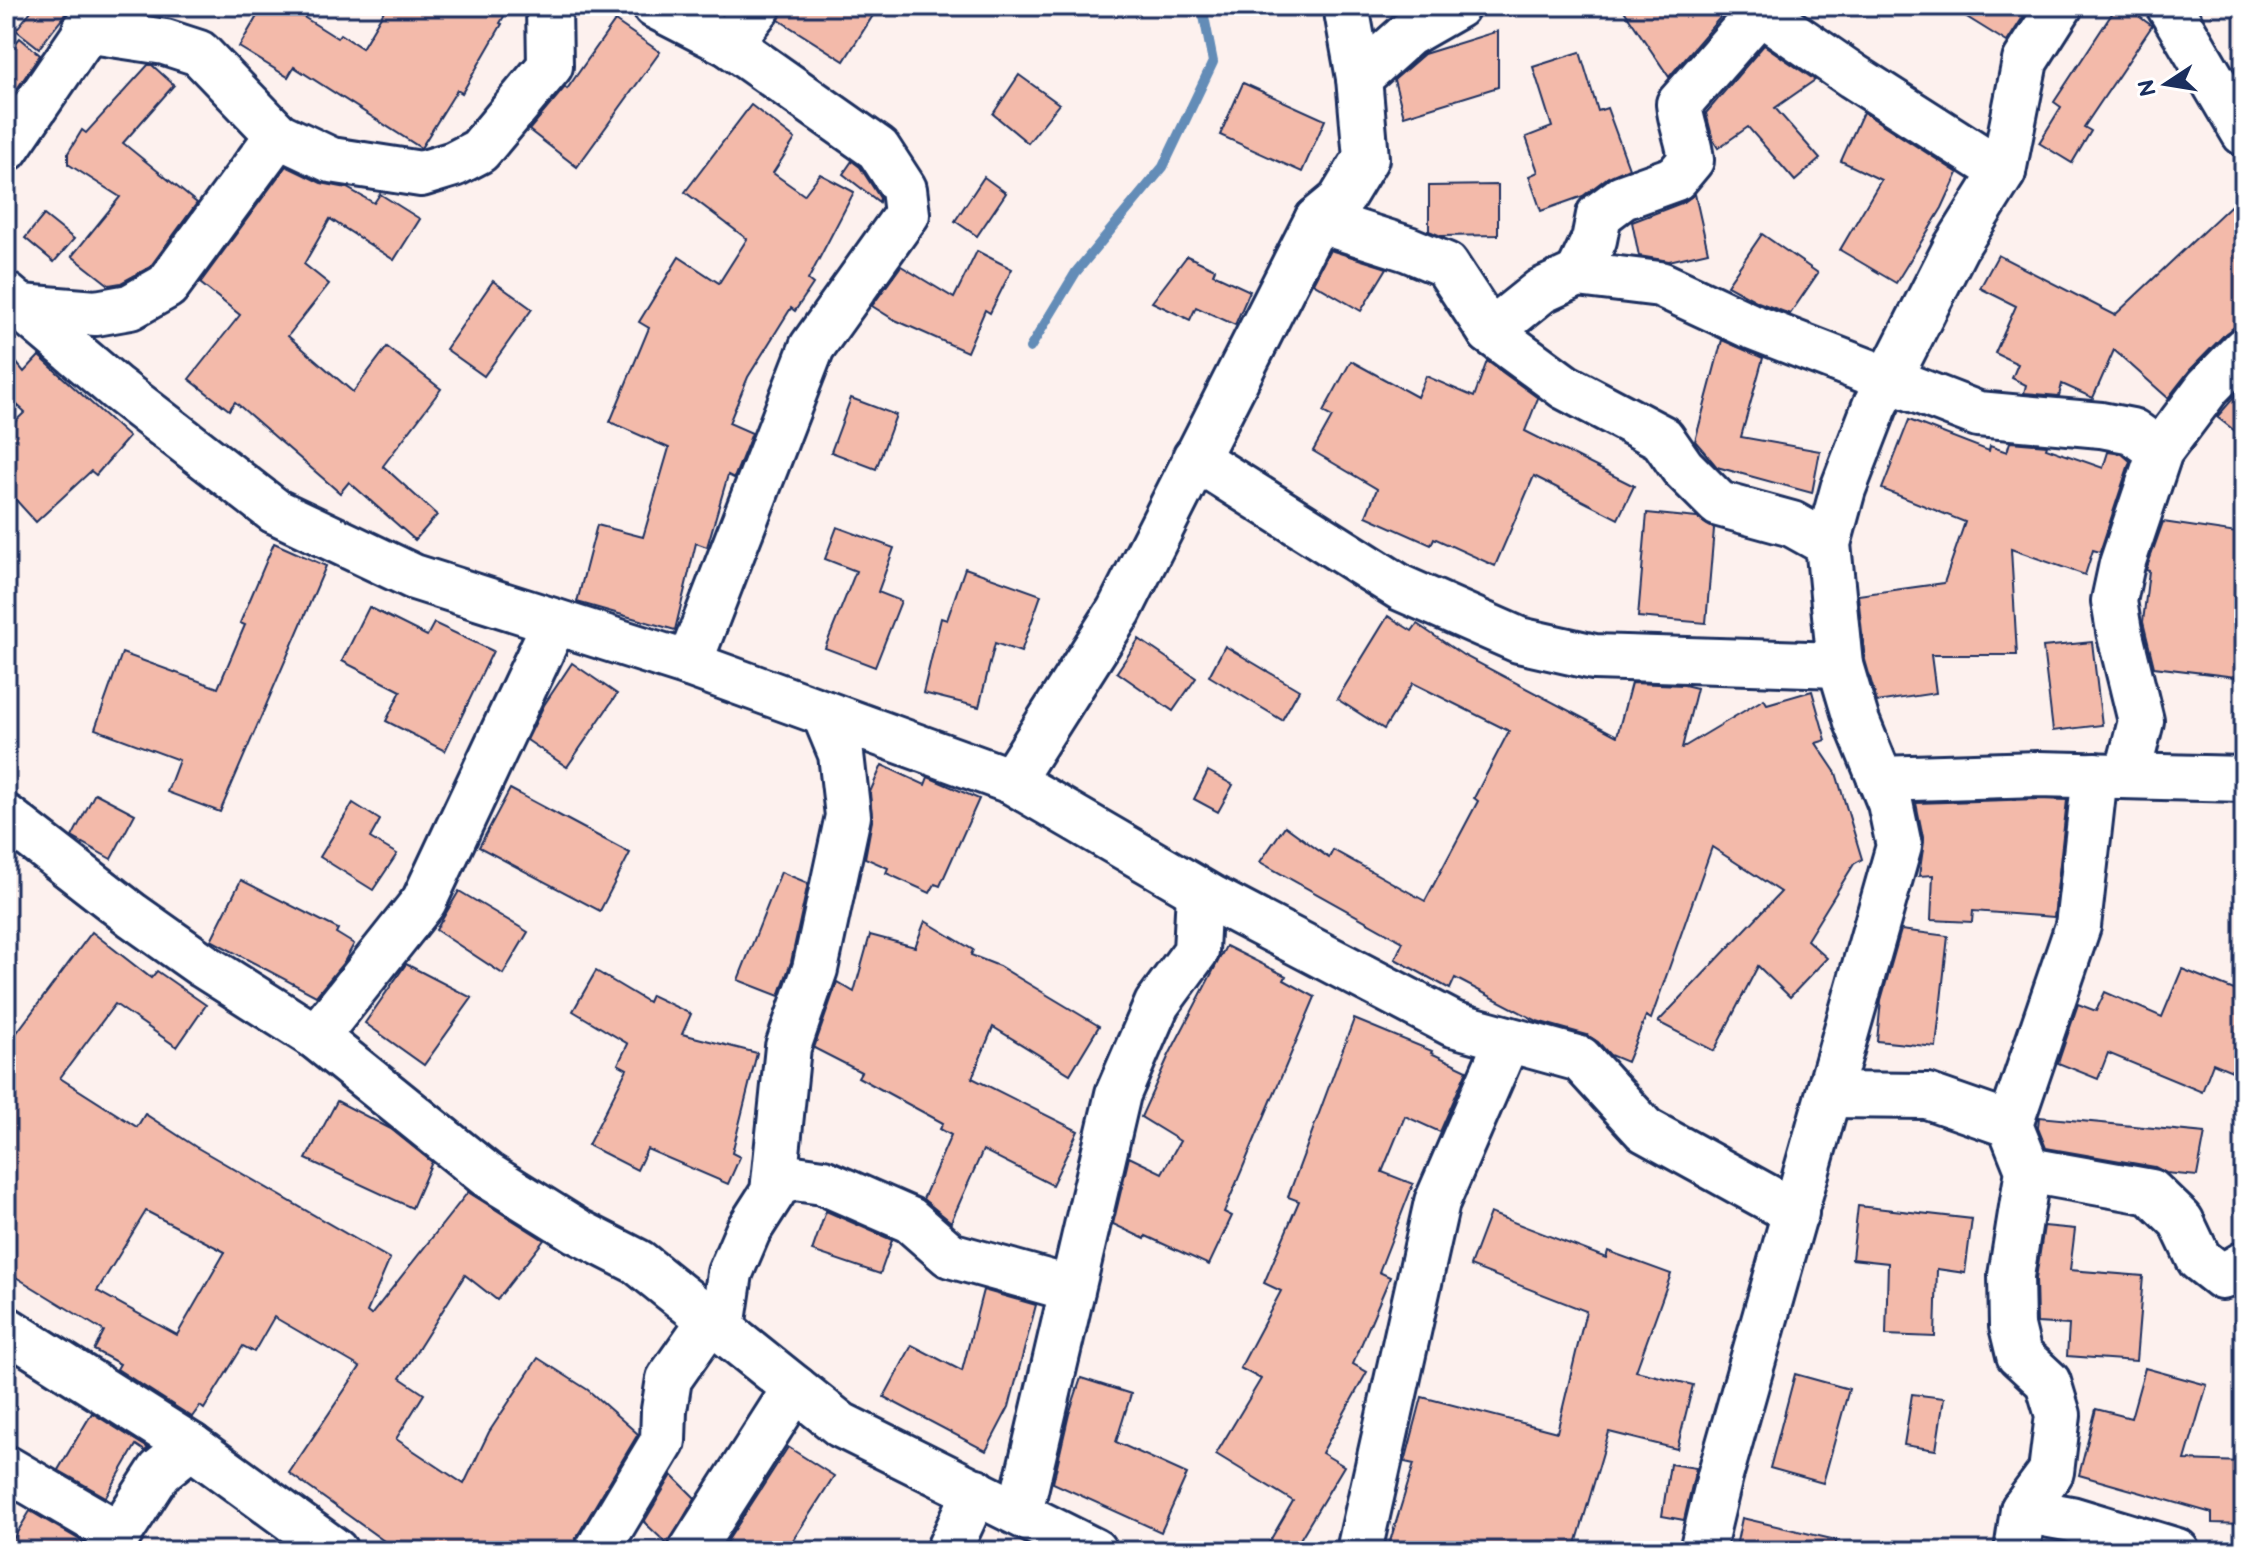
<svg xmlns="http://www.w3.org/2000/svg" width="2250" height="1557" viewBox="0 0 2250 1557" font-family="'Balsamiq Sans',sans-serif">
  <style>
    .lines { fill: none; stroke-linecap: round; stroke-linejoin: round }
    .stream { stroke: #638cb7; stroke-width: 10 }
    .building { fill: #f3baaa; stroke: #1b2f5e; stroke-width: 2; fill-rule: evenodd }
    .minor-casing { stroke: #1b2f5e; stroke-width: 50 }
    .minor { stroke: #fff; stroke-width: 44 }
  </style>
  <rect width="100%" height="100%" fill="#fdf1ee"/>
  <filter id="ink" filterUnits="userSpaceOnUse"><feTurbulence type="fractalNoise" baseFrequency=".0125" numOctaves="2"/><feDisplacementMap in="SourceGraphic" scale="16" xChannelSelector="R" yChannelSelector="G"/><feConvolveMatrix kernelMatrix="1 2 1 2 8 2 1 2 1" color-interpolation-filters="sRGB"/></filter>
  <g filter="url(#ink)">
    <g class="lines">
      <path class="stream" d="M1030,348L1076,272L1163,167L1213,62L1202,6"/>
    </g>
    <g class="building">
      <path d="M35,6H72L39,48L16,30Z"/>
      <path d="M263,6H286L337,38L340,34L362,48L387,6H510L500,23L502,24L462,93L457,90L421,148L294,67L288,77L239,47Z"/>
      <path d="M783,6H879L844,61L779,20Z"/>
      <path d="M1621,6H1730L1669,77Z"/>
      <path d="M1949,6H2030L2007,42Z"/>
      <path d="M2117,6H2125L2152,26L2084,127L2091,131L2072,163L2039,143L2061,107L2054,102Z"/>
      <path d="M615,21L660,52L577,167L529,130L565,87L567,89Z"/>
      <path d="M1498,31V87L1404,116L1394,80L1424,54Z"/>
      <path d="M20,38L40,55L6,105V54Z"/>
      <path d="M1764,45L1815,80L1775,108L1820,159L1795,181L1748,127L1718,148L1713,140L1706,113Z"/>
      <path d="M1580,52L1598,111L1607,108L1629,168L1608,177L1583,196L1541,211L1529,176L1538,172L1526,137L1552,127L1533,67Z"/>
      <path d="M148,65H152L174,85L123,143L197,203L150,267L121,283L109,285L72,256L120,197L68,164V153L82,130L86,133Z"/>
      <path d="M1019,75L1059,104L1028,143L993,114Z"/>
      <path d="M1243,83L1325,120L1302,172L1220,135Z"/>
      <path d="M751,105L795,139L773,173L804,195L820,174L854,192L808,280L813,284L795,311L791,308L748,377L729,423L752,433L734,478L728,475L707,547L696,543L675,630L577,602L597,525L643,537L669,448L610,422L649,328L639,322L679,257L719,283L747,239L685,192Z"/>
      <path d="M1863,112L1958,173L1942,208L1896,283L1840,250L1881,180L1841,161Z"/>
      <path d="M852,161L860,167L880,198L879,202L843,174Z"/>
      <path d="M286,166L321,183L347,188L374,203L380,194L420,219L394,260L330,219L304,264L329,284L288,336L353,392L387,347L441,389L383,466L437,515L415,540L349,482L340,493L235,402L229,410L189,379L240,315L200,283Z"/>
      <path d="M984,177L1006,193L977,236L955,221Z"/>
      <path d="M1498,185V235L1441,236L1429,231V186Z"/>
      <path d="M2244,193V326H2236L2226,333L2190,370L2168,398L2114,350L2093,398L2062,384L2059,396L2024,393L2026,385L2012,378L2018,364L1995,353L2016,306L1980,288L1998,255L2115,315Z"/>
      <path d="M1695,194L1708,252L1669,261L1639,256L1632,222L1684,202Z"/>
      <path d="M44,215L74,239L54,262L25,238Z"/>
      <path d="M1762,234L1818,273L1790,314L1758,302L1727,285Z"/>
      <path d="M1330,250L1387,268L1361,311L1313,283Z"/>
      <path d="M977,251L1012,269L990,313L985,310L967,352L893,319L872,306L901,266L954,298Z"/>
      <path d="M1187,256L1215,269L1213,274L1250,291L1235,325L1196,307L1190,320L1152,302Z"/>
      <path d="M493,281L532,309L484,376L446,349Z"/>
      <path d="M1722,340L1763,358L1741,437L1820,451L1812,493L1717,467L1695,441Z"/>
      <path d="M6,350L24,372L39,356L129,437L96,475L91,471L36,522L6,489V430L25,412L6,395Z"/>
      <path d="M1351,361L1417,397L1426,376L1474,397L1487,361L1538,398L1525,431L1634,486L1618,519L1534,476L1495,566L1434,538L1431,545L1366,516L1377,489L1313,451L1332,417L1323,412Z"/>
      <path d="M2244,386V438L2217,417Z"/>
      <path d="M851,398L896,415L876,469L831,452Z"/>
      <path d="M1909,420L1989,451L1990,446L2007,452L2010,442L2047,445L2046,448L2103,468L2108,452L2122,454L2130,461L2100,552L2093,550L2085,575L2011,549L2017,655H1931L1936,693L1877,702L1865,660L1858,595L1944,583L1965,522L1882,489Z"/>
      <path d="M1647,513L1697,518L1714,529L1706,623L1638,617Z"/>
      <path d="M2163,522L2244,534V596L2239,632L2244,631V678L2154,667L2143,622L2149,571L2146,570Z"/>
      <path d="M837,527L894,548L878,592L901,601L875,667L825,648L856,571L825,559Z"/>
      <path d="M274,543L326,566L220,812L167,792L179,760L95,729L122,653L218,688L245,625L240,623Z"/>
      <path d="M965,568L1041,595L1021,652L995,643L979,707L923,693L941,618L947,620Z"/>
      <path d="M369,607L427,636L434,623L493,651L445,751L386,721L401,691L342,661Z"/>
      <path d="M1388,616L1412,631L1417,624L1463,655L1617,736L1631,683L1684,685L1697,688L1682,748L1764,699L1767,704L1812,691L1826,740L1816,743L1836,773L1862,859L1854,864L1807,940L1827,958L1790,997L1758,966L1714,1051L1658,1022L1781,892L1712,847L1651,1019L1646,1016L1627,1062L1610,1055L1598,1042L1587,1035L1537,1021L1455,978L1450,989L1395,959L1403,942L1260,862L1285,826L1329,858L1333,850L1425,901L1478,801L1474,798L1509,731L1413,683L1384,729L1337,699Z"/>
      <path d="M1139,639L1196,678L1173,711L1117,672Z"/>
      <path d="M2092,642L2102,725L2053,731L2043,647Z"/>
      <path d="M1225,646L1299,690L1282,720L1209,676Z"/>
      <path d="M572,663L617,694L567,767L527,740L544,705Z"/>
      <path d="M882,765L925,785L928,777L979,799L940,886L935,884L930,893L886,873L888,868L865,858L872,821L870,792Z"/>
      <path d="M1208,771L1233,785L1218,812L1194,799Z"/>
      <path d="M510,789L630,853L600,911L479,847Z"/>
      <path d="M95,793L135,814L111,859L72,837Z"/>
      <path d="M2038,799L2067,800L2054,917L1973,911L1972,922L1931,920L1933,875L1919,876L1924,842L1916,803Z"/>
      <path d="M353,803L380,820L370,838L397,854L373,890L320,857Z"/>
      <path d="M781,872L808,883L791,962L779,996L738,980Z"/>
      <path d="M241,880L338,929L336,933L354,944L344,962L316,996L211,940Z"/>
      <path d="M459,891L528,932L503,974L436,930Z"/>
      <path d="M925,921L973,950L971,955L999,966L1099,1026L1070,1074L993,1027L972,1078L1078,1131L1052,1185L983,1150L951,1222L923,1199L951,1135L940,1129L943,1123L858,1077L861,1072L814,1048L837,982L854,992L870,935L915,947Z"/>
      <path d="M1901,930L1948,936L1936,1047L1877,1041L1881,1000Z"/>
      <path d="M92,932L151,978L157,971L206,1005L177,1047L115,1004L60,1078L137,1127L145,1114L196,1147L390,1259L367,1312L371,1315L468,1192L544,1240L497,1300L465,1275L400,1378L424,1394L396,1439L464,1484L489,1432L538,1358L588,1390L638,1434L576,1538L572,1551H398L289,1473L360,1367L274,1317L254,1352L243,1346L204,1409L200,1406L192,1417L117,1369L120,1364L94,1350L104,1331L6,1271V1047ZM146,1211L225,1252L177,1335L97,1291Z"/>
      <path d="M1226,946L1286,976L1284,980L1315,997L1224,1212L1232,1216L1209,1265L1146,1236L1145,1239L1113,1224L1129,1157L1162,1173L1180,1141L1141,1117L1169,1055Z"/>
      <path d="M406,964L472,998L424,1065L365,1023Z"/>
      <path d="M2182,969L2244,994V1076L2213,1063L2202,1092L2108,1053L2098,1079L2058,1063L2078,1004L2096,1011L2105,992L2162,1017Z"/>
      <path d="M596,971L648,1002L651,995L691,1014L682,1034L757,1053L732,1153L740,1157L728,1184L647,1149L637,1170L588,1145L627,1069L618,1064L628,1044L573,1011Z"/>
      <path d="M1354,1019L1432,1051L1431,1053L1467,1070L1440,1132L1405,1116L1382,1172L1413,1184L1379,1272L1390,1277L1353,1364L1367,1372L1322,1453L1344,1466L1293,1551H1264L1293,1501L1216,1454L1261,1379L1240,1368L1281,1291L1264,1283L1299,1201L1288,1197Z"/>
      <path d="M337,1101L391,1129L432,1162L412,1208L306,1159Z"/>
      <path d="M2039,1117L2205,1133L2197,1176L2166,1173L2155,1167L2046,1148L2038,1128Z"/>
      <path d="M1858,1206L1972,1219L1965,1273L1937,1269L1935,1337L1886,1335L1888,1263L1852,1259Z"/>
      <path d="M826,1211L892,1240L880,1274L812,1251Z"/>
      <path d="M1490,1213L1606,1258L1608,1251L1671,1274L1636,1371L1693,1385L1677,1449L1609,1432L1574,1551H1387L1414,1464L1405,1462L1422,1397L1557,1432L1586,1311L1470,1266Z"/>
      <path d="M2044,1226L2075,1229L2070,1270L2143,1276L2136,1361L2067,1356L2069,1325L2037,1323L2036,1278Z"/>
      <path d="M983,1290L1036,1305L1009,1407L986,1451L884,1397L912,1345L962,1371Z"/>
      <path d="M2145,1368L2207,1385L2185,1460L2244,1462V1524L2212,1523V1513L2079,1475L2096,1409L2131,1418Z"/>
      <path d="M1795,1374L1849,1389L1823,1483L1770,1468Z"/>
      <path d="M1081,1378L1131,1394L1116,1442L1187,1474L1161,1532L1053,1483L1069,1414Z"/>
      <path d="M1912,1394L1944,1398L1936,1450L1904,1445Z"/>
      <path d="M92,1413L148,1448L145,1451L136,1445L106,1497L58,1470Z"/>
      <path d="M788,1447L834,1476L786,1551H721Z"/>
      <path d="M1670,1464L1696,1468L1684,1520L1662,1516Z"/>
      <path d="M672,1475L695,1498L668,1545L644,1522Z"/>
      <path d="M30,1511L85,1543L83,1551H6Z"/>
      <path d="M1742,1518L1836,1540L1835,1551H1735Z"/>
    </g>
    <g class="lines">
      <defs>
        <g id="minor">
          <path d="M655,6L729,44L878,149L904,189L907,214L812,347L689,664"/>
          <path d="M1756,6L1757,10L1853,76L2003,172"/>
          <path d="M2169,6L2244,133"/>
          <path d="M85,30L165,42L199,53L278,135L331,160L421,174L454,164L479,151L550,66L549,6"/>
          <path d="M729,44L759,6"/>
          <path d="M1359,78L1408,34L1457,6"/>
          <path d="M6,149L104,6"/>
          <path d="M1317,220L1408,249L1446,265L1490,332L1565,387L1662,438L1682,467L1719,504L1792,524L1828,544"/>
          <path d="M1578,274L1594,240L1599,215L1623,197L1676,178L1691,160C1689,140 1681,124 1679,104L1749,24L1757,10"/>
          <path d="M6,295L116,388L275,511L414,577L689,664L1011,781L1212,898L1453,1024L1580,1059L1645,1130L1796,1213"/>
          <path d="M21,307L96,313L130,307L167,286L278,135"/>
          <path d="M1490,332L1541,291L1578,274L1660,284L1748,325L1978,414L2101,425L2132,431L2160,451"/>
          <path d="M1195,458L1401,588L1519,640L1594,657L1840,665"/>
          <path d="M2127,776L2141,721L2119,631L2114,601L2122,564L2160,451L2208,387L2244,350"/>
          <path d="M1880,779L2038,774L2244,779"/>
          <path d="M1011,781L1119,611L1317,220L1340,201L1366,158L1359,78L1346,6"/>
          <path d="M6,817L132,915L204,966L316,1037L487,1175L577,1231L638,1262L841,1425L1094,1551"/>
          <path d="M316,1037L424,901L555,622"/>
          <path d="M1829,1095L1927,1096L2010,1125"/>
          <path d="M2028,1170L2151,1192L2181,1221L2199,1259L2222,1277L2244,1264"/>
          <path d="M774,1184L795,1178L823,1182L910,1220L950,1255L1072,1289"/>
          <path d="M722,1328L730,1273L748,1231L773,1192L788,1047L815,969L848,816L841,754L824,713"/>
          <path d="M6,1329L191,1446L335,1551"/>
          <path d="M6,1468L119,1534"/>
          <path d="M2023,1510L2071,1519L2177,1551"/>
          <path d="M1020,1512L1118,1094L1157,1004L1196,951L1199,891"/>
          <path d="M108,1551L160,1471L191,1446"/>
          <path d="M597,1551L663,1441L664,1410L669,1379L711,1319"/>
          <path d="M691,1551L795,1388"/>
          <path d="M948,1551L976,1491"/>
          <path d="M1359,1551L1437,1202L1507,1041"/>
          <path d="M1702,1551L1720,1476L1899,846L1890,803L1857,722L1840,665L1828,544L1843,489L1875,406L1956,247L2003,172L2025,61L2060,6"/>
          <path d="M2017,1551L2023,1510L2051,1472L2058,1415L2048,1382L2019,1355L2012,1326L2011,1276L2028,1170L2010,1125L2078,926L2095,775"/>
        </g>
      </defs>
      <use href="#minor" class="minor-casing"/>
      <use href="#minor" class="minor"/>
    </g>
  </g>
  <rect width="2250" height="1557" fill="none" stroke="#fff" stroke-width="32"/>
  <rect x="16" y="16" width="2218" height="1525" fill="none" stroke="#1b2f5e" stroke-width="3" filter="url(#ink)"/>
  <g transform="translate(2166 84) rotate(258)" stroke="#ffffff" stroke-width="6" paint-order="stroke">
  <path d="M0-6L14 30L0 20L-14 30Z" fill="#1b2f5e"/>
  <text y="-12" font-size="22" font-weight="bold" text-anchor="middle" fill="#1b2f5e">N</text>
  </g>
</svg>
